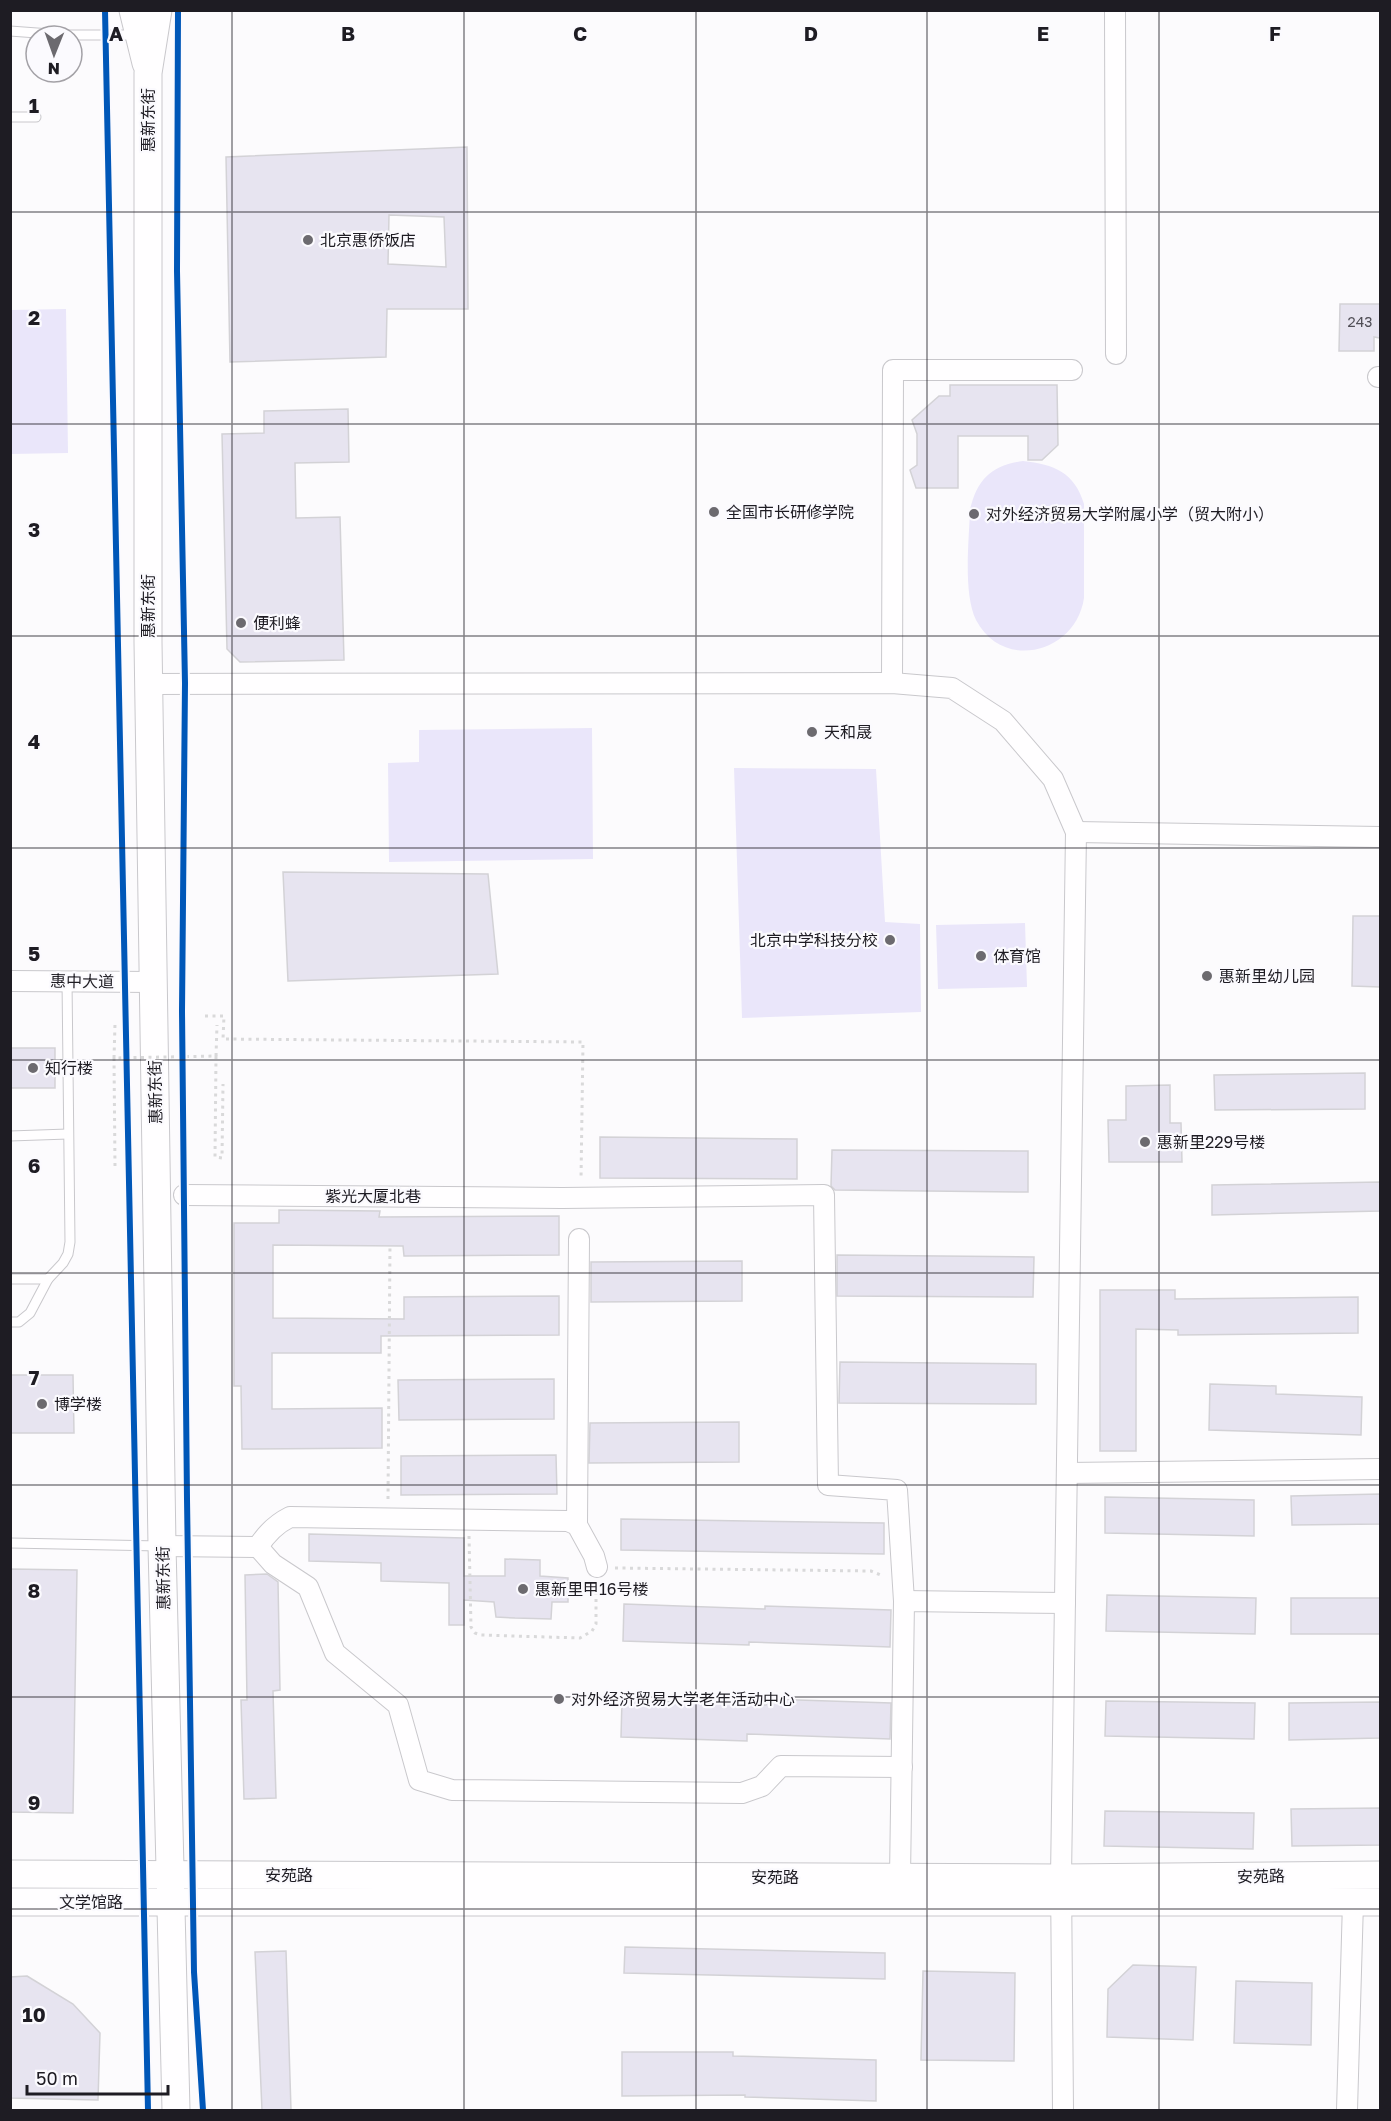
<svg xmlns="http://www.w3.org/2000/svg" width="1391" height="2121" viewBox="0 0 1391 2121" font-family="'Golos Text','Noto Sans SC',sans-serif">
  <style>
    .green { fill: #eae6fa }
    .building { fill: #e7e4f0; stroke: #d3d2d6; stroke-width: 1.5; fill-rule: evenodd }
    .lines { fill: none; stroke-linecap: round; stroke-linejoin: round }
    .lane-casing { stroke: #c9c8cc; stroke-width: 11 }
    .street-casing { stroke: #c9c8cc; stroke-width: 22 }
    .secondary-casing { stroke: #c9c8cc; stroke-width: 29 }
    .path { stroke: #d9d9da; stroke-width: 3; stroke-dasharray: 3 4.5; stroke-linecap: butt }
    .lane { stroke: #fffeff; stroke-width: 9 }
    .street { stroke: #fffeff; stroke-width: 20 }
    .secondary { stroke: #fffeff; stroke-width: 27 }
    .path-bridge { stroke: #d9d9da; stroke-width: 3; stroke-dasharray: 3 4.5; stroke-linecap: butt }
    .cycleway-casing { stroke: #fbfafe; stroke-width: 10 }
    .cycleway { stroke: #0057b8; stroke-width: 6 }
    .grid { fill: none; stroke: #1e1c23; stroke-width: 1.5; stroke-opacity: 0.55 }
    .poi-dot { fill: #6c6a6f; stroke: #fbfafe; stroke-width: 2 }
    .labels { text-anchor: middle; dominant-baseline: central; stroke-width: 4.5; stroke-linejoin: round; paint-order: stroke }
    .number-label { font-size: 14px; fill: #504e56 }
    .street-label { font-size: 16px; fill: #1e1c23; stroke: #fbfafe }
    .poi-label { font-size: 16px; fill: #1e1c23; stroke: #fbfafe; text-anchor: start }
    .grid-label { font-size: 20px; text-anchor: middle; font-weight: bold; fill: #1e1c23; stroke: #fbfafe; stroke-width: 4.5; stroke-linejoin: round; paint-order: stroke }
  </style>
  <rect width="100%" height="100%" fill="#fcfbfd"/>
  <g class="green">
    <path d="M66,309L68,453L11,454V310Z"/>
    <path d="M1023,461C1054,464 1075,473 1084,504V598C1076,653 1003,672 976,620C963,593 969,541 970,510C977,479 992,465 1023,461Z"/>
    <path d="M592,728L593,859L389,862L388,763L419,762V730Z"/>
    <path d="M734,768L876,769L885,922L920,924L921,1012L742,1018Z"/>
    <path d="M1025,923L1027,987L938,989L936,925Z"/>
  </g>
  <g class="building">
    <path d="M467,147L468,309H387L386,357L230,362L226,157ZM389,215L444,217L446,267L388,264Z"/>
    <path d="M1340,304H1380V338L1374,337V351H1339Z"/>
    <path d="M950,385H1057L1058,445L1042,460H1028V436H958V488H916L910,470L917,465V434L912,420L939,396H950Z"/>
    <path d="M348,409L349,462L295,463L296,518L340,517L344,660L240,662L227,649L222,434L264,433V411Z"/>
    <path d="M283,872L488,874L498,974L288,981Z"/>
    <path d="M1353,916H1380V987L1352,986Z"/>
    <rect x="10" y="1048" width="45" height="40"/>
    <path d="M1365,1073V1109L1215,1110L1214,1075Z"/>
    <path d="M1170,1085V1123H1181L1182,1162H1109L1108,1120H1126V1086Z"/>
    <path d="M600,1137L797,1139V1179L600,1178Z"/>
    <path d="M832,1150L1028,1151V1192L835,1190L831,1186Z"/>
    <path d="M1380,1182V1211L1212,1215V1185Z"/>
    <path d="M279,1210L380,1211L379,1217L559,1216V1255L404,1256L403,1246L273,1245V1318L404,1319V1297L559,1296V1335L381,1336V1353H272V1409L382,1408V1448L242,1449L241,1386H234V1223H279Z"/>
    <path d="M837,1255L1034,1257L1033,1297L837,1296Z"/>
    <path d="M742,1261V1301L591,1302V1262Z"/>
    <path d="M1100,1290H1175V1299L1358,1297V1333L1178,1335V1330L1136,1329V1451H1100Z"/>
    <path d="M840,1362L1036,1364V1404L839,1403Z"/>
    <path d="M10,1375H73L74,1433H10Z"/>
    <path d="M554,1379V1419L399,1420L398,1380Z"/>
    <path d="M1210,1384L1276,1386V1394L1362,1397L1361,1435L1209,1430Z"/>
    <path d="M739,1422V1462L589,1463L590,1423Z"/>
    <path d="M556,1455L557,1494L401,1495V1456Z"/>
    <path d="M1380,1494V1524L1292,1525L1291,1496Z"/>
    <path d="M1105,1497L1254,1500V1536L1105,1533Z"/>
    <path d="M621,1519L884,1523V1554L621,1550Z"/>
    <path d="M309,1534L464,1538V1576H505V1559L540,1560V1576L568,1578V1602H552L551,1619L515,1618L496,1617L494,1602L464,1600V1625H449V1583L381,1581V1563L309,1561Z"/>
    <path d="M10,1569L77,1570L73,1813L10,1812Z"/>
    <path d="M267,1574L278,1582L280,1690L273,1691L276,1798L244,1799L241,1700H247L245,1575Z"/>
    <path d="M1107,1595L1256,1598L1255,1634L1106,1631Z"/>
    <rect x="1291" y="1598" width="89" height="36"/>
    <path d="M624,1604L765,1609V1606L891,1610L890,1647L749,1642V1645L623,1641Z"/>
    <path d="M767,1699L891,1703L890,1739L747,1734V1741L621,1737L622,1700L766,1705Z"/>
    <path d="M1106,1701L1255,1703L1254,1739L1105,1736Z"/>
    <path d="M1380,1702V1738L1289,1740V1703Z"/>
    <path d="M1380,1808V1845L1292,1846L1291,1809Z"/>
    <path d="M1105,1811L1254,1813L1253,1849L1104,1846Z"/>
    <path d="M625,1947L885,1953V1979L624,1973Z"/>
    <path d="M286,1951L291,2110H262L255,1952Z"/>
    <path d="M1133,1965L1196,1967L1193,2040L1107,2037L1108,1989Z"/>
    <path d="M923,1971L1015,1973L1014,2061L921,2060Z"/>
    <path d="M27,1976L73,2004L100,2033L98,2100L10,2098V1977Z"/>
    <path d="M1236,1981L1312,1983L1311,2045L1234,2043Z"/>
    <path d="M622,2052H733V2056L876,2060V2101L745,2097V2095L622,2096Z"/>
  </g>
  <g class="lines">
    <defs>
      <g id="lane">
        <path d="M10,31L64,35H136"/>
        <path d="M10,117H36"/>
        <path d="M10,1136L68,1134"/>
        <path d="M10,1279H48"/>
        <path d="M10,1322H19L30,1313L48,1279L63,1263L68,1254L70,1242L67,981"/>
        <path d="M10,1543L160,1546"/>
      </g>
      <g id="street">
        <path d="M1115,10L1116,354"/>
        <path d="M1378,377H1380"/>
        <path d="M892,683L893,370H1072"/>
        <path d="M149,684L892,683L952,688L1003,721L1053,779L1076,832L1061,1878L1063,2110"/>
        <path d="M1076,832L1380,837"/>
        <path d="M10,981L153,982"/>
        <path d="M184,1195L562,1198L824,1195L828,1485L897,1490L904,1601"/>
        <path d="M1067,1473L1380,1469"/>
        <path d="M577,1525L579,1239"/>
        <path d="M162,1546L258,1547C266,1534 276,1524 290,1517L568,1521L577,1525L594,1556L597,1567"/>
        <path d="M258,1547L273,1564L308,1587L335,1653L398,1705L419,1780L452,1790L742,1793L762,1786L781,1766L902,1767"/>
        <path d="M900,1877L904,1601L1065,1603"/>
        <path d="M1347,2110L1353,1902"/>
      </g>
      <g id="secondary">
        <path d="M133,10L146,63"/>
        <path d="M158,10L148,73V642L162,1546L176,2110"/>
        <path d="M10,1874L1061,1878L1380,1875"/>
        <path d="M10,1902H1380"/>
      </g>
    </defs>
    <use href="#lane" class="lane-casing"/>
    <use href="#street" class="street-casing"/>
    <use href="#secondary" class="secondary-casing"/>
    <g class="path">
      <path d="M205,1016H224L223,1039L583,1042L581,1179"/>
      <path d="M216,1056L217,1025"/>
      <path d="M114,1058L115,1024"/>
      <path d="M388,1499L390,1244"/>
      <path d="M469,1536L471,1627L475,1633L481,1635L580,1638L592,1631L596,1624V1586"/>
      <path d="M615,1568L871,1571L883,1576"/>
    </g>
    <use href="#lane" class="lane"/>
    <use href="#street" class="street"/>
    <use href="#secondary" class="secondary"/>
    <path class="path-bridge" d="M115,1166L114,1058L216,1056L215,1157L222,1158L223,1084"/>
    <defs>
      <g id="cycleway">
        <path d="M105,10L148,2110"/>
        <path d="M178,10L177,271L185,683L182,1011L187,1499L194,1972L203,2110"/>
      </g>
    </defs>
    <use href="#cycleway" class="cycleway-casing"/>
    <use href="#cycleway" class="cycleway"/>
  </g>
  <path class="grid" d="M232,10V2110M464,10V2110M696,10V2110M927,10V2110M1159,10V2110M10,212H1380M10,424H1380M10,636H1380M10,848H1380M10,1060H1380M10,1273H1380M10,1485H1380M10,1697H1380M10,1909H1380"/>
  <g class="poi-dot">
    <circle cx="308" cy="240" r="6"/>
    <circle cx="714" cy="512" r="6"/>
    <circle cx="974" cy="514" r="6"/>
    <circle cx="241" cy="623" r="6"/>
    <circle cx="812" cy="732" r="6"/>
    <circle cx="890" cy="940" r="6"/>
    <circle cx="981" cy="956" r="6"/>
    <circle cx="1207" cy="976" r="6"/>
    <circle cx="33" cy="1068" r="6"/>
    <circle cx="1145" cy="1142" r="6"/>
    <circle cx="42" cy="1404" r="6"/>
    <circle cx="523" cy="1589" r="6"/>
    <circle cx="559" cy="1699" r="6"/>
  </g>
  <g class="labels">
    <g class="number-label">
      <text x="1360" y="321">243</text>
    </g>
    <g class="street-label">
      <text transform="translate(148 120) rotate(-90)">惠新东街</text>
      <text transform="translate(148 606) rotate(-90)">惠新东街</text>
      <text transform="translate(82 981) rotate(1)">惠中大道</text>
      <text transform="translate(155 1092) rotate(-91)">惠新东街</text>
      <text x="373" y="1196">紫光大厦北巷</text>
      <text transform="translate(163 1578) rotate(-91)">惠新东街</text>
      <text x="289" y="1875">安苑路</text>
      <text transform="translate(1261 1876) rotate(-1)">安苑路</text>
      <text x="775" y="1877">安苑路</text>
      <text x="91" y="1902">文学馆路</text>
    </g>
    <g class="poi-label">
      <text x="320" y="240">北京惠侨饭店</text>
      <text x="726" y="512">全国市长研修学院</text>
      <text x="986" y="514">对外经济贸易大学附属小学（贸大附小）</text>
      <text x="253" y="623">便利蜂</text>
      <text x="824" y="732">天和晟</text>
      <text x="878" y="940" text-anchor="end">北京中学科技分校</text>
      <text x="993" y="956">体育馆</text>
      <text x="1219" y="976">惠新里幼儿园</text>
      <text x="45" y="1068">知行楼</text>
      <text x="1157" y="1142">惠新里229号楼</text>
      <text x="54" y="1404">博学楼</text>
      <text x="535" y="1589">惠新里甲16号楼</text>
      <text x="571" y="1699">对外经济贸易大学老年活动中心</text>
    </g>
  </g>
  <g class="grid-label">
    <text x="116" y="41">A</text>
    <text x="348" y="41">B</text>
    <text x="580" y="41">C</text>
    <text x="811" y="41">D</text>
    <text x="1043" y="41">E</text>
    <text x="1275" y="41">F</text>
    <text x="34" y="113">1</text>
    <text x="34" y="325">2</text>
    <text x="34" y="537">3</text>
    <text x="34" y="749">4</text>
    <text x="34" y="961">5</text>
    <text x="34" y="1173">6</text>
    <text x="34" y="1385">7</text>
    <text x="34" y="1598">8</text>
    <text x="34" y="1810">9</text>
    <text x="34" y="2022">10</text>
  </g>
  <rect width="1391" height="2121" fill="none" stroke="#1e1c23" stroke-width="24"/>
  <g transform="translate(54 54) rotate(181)"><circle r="28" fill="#fbfafe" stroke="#a3a1a6" stroke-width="1.5"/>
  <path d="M0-4.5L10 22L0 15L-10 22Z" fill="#6c6a6f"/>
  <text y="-9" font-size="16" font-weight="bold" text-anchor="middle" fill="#1e1c23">N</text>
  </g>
  <path d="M27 2085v9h141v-9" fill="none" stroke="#1e1c23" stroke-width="3"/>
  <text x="36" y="2085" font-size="18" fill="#1e1c23" stroke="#fbfafe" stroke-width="4.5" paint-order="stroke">50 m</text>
</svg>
